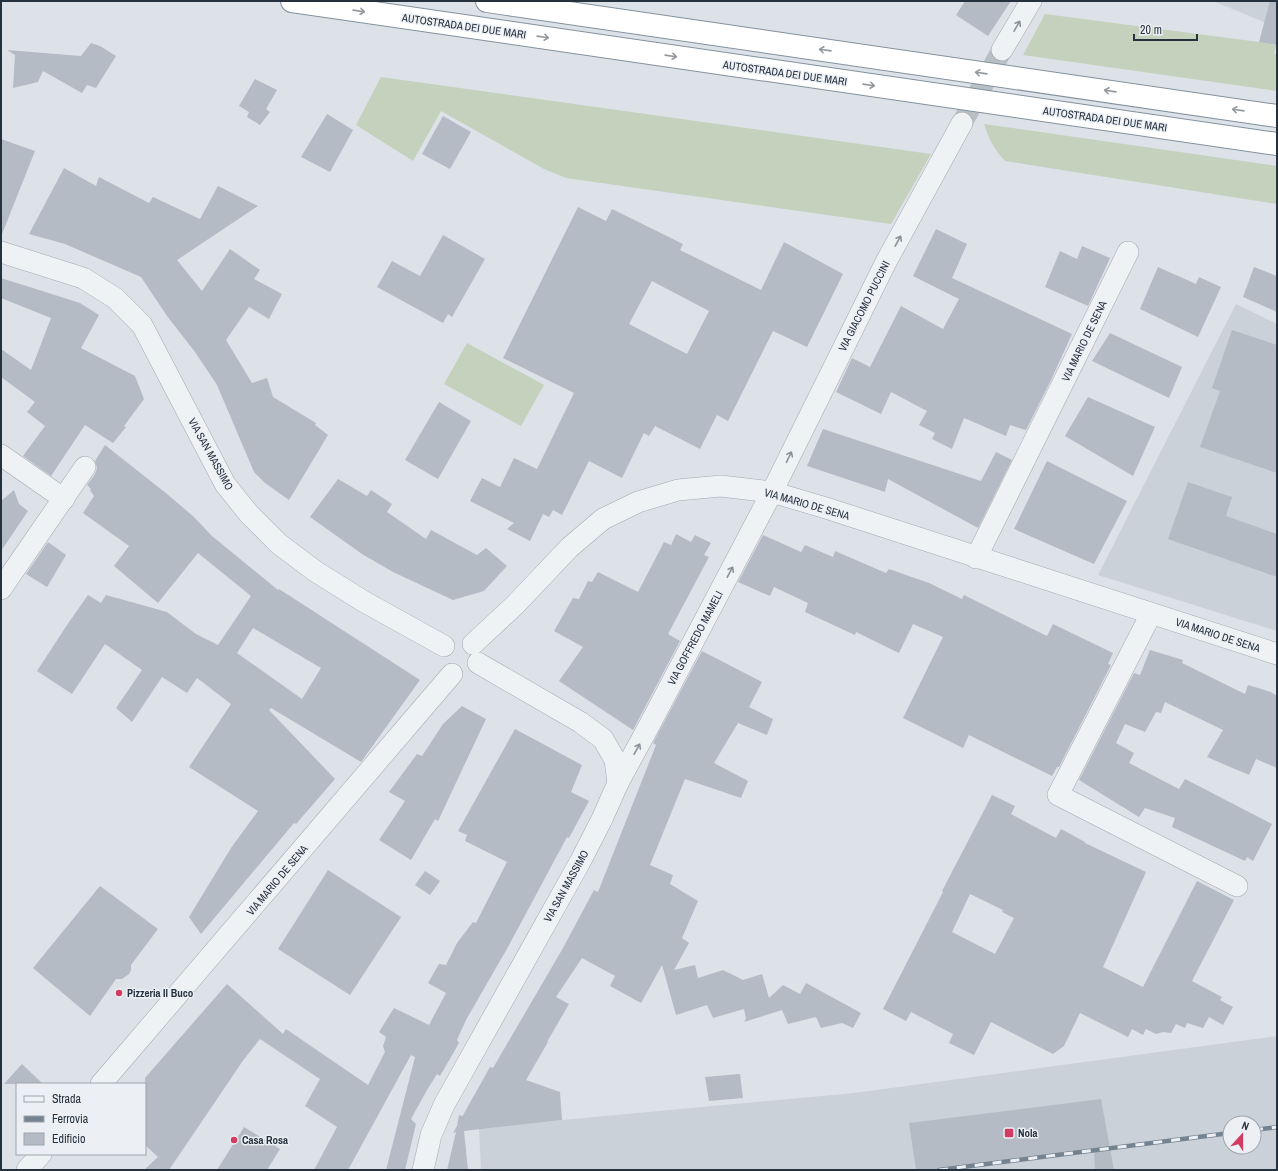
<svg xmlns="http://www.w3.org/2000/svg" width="1278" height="1171" viewBox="0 0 1278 1171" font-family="'Archivo Narrow',sans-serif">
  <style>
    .built { fill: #cad1d9; fill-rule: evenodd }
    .grass { fill: #c4d1bd }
    .building { fill: #b4bbc4; fill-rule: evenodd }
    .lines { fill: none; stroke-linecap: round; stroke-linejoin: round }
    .street-tunnel { stroke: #b8bfc5; stroke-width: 21; stroke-dasharray: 21 10; stroke-linecap: butt }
    .street-casing { stroke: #a2a9b1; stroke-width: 22 }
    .highway-casing { stroke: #83919e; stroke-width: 24 }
    .street { stroke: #eff2f5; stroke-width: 21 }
    .highway { stroke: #fff; stroke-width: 22 }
    .rail-casing { stroke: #758391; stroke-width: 4.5 }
    .rail { stroke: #ecf0f5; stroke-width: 3; stroke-dasharray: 9; stroke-linecap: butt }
    .oneway { stroke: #92989e }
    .oneway2 { stroke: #8a929a }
    .poi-dot { fill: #d23c63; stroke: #ecf0f5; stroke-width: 1.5 }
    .labels { text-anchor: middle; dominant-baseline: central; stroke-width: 3; stroke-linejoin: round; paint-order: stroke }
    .street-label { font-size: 11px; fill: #26313e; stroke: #ecf0f5 }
    .poi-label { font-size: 11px; font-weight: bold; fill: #26313e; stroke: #ecf0f5; text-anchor: start }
  </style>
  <rect width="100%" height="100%" fill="#dce2e7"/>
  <g class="built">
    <path d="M1213,1H1277V27L1264,22Z"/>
    <path d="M1236,304L1277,324V631L1098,575Z"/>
    <path d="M1277,1036V1170H481L479,1129L562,1120L854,1093ZM1230,1123H1254V1147H1230Z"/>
  </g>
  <g class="grass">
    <path d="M1045,14L1259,42L1276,45L1274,54H1277V91L1023,55Z"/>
    <path d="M381,77L931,154L891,224L566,178L544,169L441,111L413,161L356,125Z"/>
    <path d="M984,124L1277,166V204L1005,161C993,148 989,139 984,124Z"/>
    <path d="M467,343L544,385L521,426L444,384Z"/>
  </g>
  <g class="building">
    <path d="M965,1H1011L988,36L956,15Z"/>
    <path d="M1270,1H1277V45L1259,42Z"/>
    <path d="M91,43L100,46L116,56L96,88L87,85L82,93L43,71L38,82L13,88L15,55L7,50L81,56Z"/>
    <path d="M255,79L277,90L266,109L270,112L260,125L247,117L249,112L239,106Z"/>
    <path d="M327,114L353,130L330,172L301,157Z"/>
    <path d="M443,116L471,132L450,169L422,154Z"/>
    <path d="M1,139L35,151L2,234H1Z"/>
    <path d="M64,168L96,186L99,177L149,203L153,197L200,219L218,186L258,206L177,260L202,291L230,249L260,270L254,279L282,294L269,319L249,307L226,340L252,383L267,378L273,397L316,423L315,425L328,435L289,500L265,483L254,472L217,385L195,352L167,316L141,277L65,244L29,234Z"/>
    <path d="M578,207L606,221L612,209L683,244L680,250L761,290L784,242L843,274L807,347L773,331L728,421L717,415L700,449L655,426L649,436L644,433L622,478L589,461L562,515L553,510L549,517L543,514L530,541L507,529L514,523L470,501L482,478L500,487L514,458L537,469L574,393L503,358ZM652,281L709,311L687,354L629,324Z"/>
    <path d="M936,229L967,244L952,278L1072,334L1051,380L1026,430L1010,425L1006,436L964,418L952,449L932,439L935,433L919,425L927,411L891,392L881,414L836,392L852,358L870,367L901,306L943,329L959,299L913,276Z"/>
    <path d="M443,235L485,259L452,317L448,314L443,323L377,287L392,261L420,276Z"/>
    <path d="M1082,246L1110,258L1088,306L1045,287L1060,251L1077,259Z"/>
    <path d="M1158,267L1196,284L1199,277L1221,287L1198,337L1140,309Z"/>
    <path d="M1254,267L1277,276V312L1243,297Z"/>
    <path d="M1,278L80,303L99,315L81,348L135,376L144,399L124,426L126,427L113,443L85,425L51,476L23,456L45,426L27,412L35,402L1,377V349L31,370L51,318L1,298Z"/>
    <path d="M1232,330L1277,345V473L1200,447L1220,391L1212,388Z"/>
    <path d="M1110,333L1182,367L1169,398L1092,361Z"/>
    <path d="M1088,397L1155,427L1133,476L1065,436Z"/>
    <path d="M439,402L471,421L438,479L405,460Z"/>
    <path d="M823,429L981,481L996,452L1012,460L978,528L888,479L885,492L807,466Z"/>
    <path d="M105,445L167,494L194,517L212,536L278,590L279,589L420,680L361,762L271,708L269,710L335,779L296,824L294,823L201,934L189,917L231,848L258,811L189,767L231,704L197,678L187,693L162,677L132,722L116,708L142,670L105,644L72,694L37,671L67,625L88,595L101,603L106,595L167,612L196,634L218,645L251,596L198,553L158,603L114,566L129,546L83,513L94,496L90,490L91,489L87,485L95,474L97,468L95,461ZM253,628L321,668L302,699L237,653Z"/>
    <path d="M1047,461L1127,501L1094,564L1014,529Z"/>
    <path d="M338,479L367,496L371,490L392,504L387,512L426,539L431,530L477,555L486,548L507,566L484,591L453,600L393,572L362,554L310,517Z"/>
    <path d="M1188,482L1232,497L1226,516L1277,534V577L1168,539Z"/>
    <path d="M14,490L19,504L28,511L1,551V501Z"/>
    <path d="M676,534L691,542L695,535L711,543L704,555L709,557L668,634L680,641L633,730L559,681L583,647L554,631L573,598L579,599L588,581L592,582L598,572L638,592L664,542L671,545Z"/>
    <path d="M763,535L801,552L805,545L833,557L835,551L886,573L889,569L929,583L962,599L964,595L1047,636L1053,624L1113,653L1108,664L1111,665L1059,767H1057L1052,776L969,735L963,748L903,718L943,637L913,624L899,653L856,632L855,635L805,612L808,603L774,587L770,596L738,582Z"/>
    <path d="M48,542L66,555L47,587L26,574Z"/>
    <path d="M1150,650L1183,660L1182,663L1245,694L1248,685L1271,692L1277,696V768L1256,759L1249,775L1207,757L1223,730L1165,702L1161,713L1156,712L1145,732L1125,724L1116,743L1134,753L1129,763L1179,789L1185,779L1272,824L1253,861L1247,857L1245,861L1172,827L1175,818L1145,808L1139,817L1079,780L1134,673L1140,675Z"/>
    <path d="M702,651L762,682L749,707L773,719L767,735L738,723L714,763L748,781L741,798L685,779L650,865L673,875L670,884L698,901L682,938L689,943L674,970L695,965L698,978L723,970L743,980L762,974L769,998L783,985L800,994L806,983L861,1013L853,1028L842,1023L821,1028L816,1017L788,1024L782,1010L744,1022L746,1019L744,1009L713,1018L707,1005L676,1015L662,965L641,1003L610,986L615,976L582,958L556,997L569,1004L547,1042H548L526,1080L560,1092L562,1120L464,1131L468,1170H447L456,1132L453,1133L457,1126L459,1115L462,1116V1117L490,1067L493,1068L563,948L594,890L598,892L656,745L653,743Z"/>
    <path d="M462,706L486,719L438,821L435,819L411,860L379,840L405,801L389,792L417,754L422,756L443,724Z"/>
    <path d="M515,729L582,765L571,792L589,801L569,838L567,837L508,947L466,1020L457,1040L459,1043L440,1076L437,1074L427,1090L411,1119L416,1124L405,1170H386L415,1057L411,1055L348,1170H314L337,1127L305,1106L320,1079L260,1039L242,1062L169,1170H144L158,1157L145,1145V1078L227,984L283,1034L286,1029L368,1085L385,1052L383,1046L386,1037L379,1032L394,1008L429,1025L446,993L428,983L439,964L446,965L457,943L473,922L476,923L507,862L465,841L467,835L458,831Z"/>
    <path d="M992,795L1015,806L1011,814L1056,838L1061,829L1085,842V843L1146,872L1103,967L1143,987L1197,881L1234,900L1192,981L1222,997L1220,1000L1233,1007L1223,1025L1209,1017L1203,1028L1187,1023L1185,1028L1176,1024L1171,1033L1163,1032L1156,1034L1146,1029L1143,1035L1132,1029L1128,1037L1080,1013L1064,1046L1053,1054L991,1022L974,1055L949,1043L953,1034L911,1012L906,1021L883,1009L943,892L942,891ZM970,894L1003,910L1002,912L1014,918L995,954L952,932Z"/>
    <path d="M328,870L401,917L350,995L278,949Z"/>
    <path d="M425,871L440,881L430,895L415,885Z"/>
    <path d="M100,886L158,929L131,965V970L129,974L122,979H116L90,1016L33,968Z"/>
    <path d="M22,1064L43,1084H4Z"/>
    <path d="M740,1074L743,1098L709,1101L705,1077Z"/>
    <path d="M1101,1099L1114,1170H1095L1094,1149L927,1170H916L909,1123Z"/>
    <path d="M244,1127L280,1149L267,1170H217Z"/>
  </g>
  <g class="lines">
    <path class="street-tunnel" d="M962,123L1002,50"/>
    <defs>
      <g id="street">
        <path d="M1002,50L1031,1"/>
        <path d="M1,252L83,278L115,298L142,325L225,484L249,514L279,544L315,571L363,601L444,646"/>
        <path d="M1,455L64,499"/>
        <path d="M976,558L1128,252"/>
        <path d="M1,589L85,467"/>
        <path d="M1151,614L1058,795L1237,886"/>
        <path d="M473,644L515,605L570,547L603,519L638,502L678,490L721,486L772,492L826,508L1277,654"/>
        <path d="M618,783L650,724L772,492L886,262L962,123"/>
        <path d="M101,1084L452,674"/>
        <path d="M27,1170L41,1154"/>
        <path d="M423,1170L431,1135L444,1105L580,862L602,819L618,783L615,760L603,739L580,722L478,663"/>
      </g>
      <g id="highway">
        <path d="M292,1L1277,144"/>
        <path d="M487,1L1277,116"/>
      </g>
    </defs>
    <use href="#street" class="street-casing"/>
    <use href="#highway" class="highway-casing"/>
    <use href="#street" class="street"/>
    <use href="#highway" class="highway"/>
    <defs>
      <g id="rail">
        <path d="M1254,1130L1277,1127"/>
        <path d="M939,1170L1230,1133"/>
      </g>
    </defs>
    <use href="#rail" class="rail-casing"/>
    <use href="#rail" class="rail"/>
  </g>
  <defs><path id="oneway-shaft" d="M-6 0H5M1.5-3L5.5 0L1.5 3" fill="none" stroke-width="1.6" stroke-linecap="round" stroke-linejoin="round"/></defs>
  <g class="oneway">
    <use href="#oneway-shaft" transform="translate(359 11) rotate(8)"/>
    <use href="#oneway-shaft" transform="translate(543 37) rotate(8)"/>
    <use href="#oneway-shaft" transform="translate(825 50) rotate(-172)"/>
    <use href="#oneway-shaft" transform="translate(671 56) rotate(8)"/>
    <use href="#oneway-shaft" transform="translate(981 73) rotate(-172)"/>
    <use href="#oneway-shaft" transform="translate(869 85) rotate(8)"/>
    <use href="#oneway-shaft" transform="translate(1110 91) rotate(-172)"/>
    <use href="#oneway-shaft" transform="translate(1238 110) rotate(-172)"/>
  </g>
  <g class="oneway2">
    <use href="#oneway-shaft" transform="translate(1017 26) rotate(-60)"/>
    <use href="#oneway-shaft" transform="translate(898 241) rotate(-61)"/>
    <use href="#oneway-shaft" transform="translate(789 457) rotate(-64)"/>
    <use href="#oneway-shaft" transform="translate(730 572) rotate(-62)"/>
    <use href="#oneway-shaft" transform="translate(637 749) rotate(-61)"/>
  </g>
  <g class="poi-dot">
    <circle cx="119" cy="993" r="4"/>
    <rect x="1004" y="1128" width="10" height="10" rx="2"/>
    <circle cx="234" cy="1140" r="4"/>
  </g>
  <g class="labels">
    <g class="street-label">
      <text transform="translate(464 26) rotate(8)">AUTOSTRADA DEI DUE MARI</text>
      <text transform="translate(785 73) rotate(8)">AUTOSTRADA DEI DUE MARI</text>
      <text transform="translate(1105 119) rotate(8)">AUTOSTRADA DEI DUE MARI</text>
      <text transform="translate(864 306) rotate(-63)">VIA GIACOMO PUCCINI</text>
      <text transform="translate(1084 341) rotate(-64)">VIA MARIO DE SENA</text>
      <text transform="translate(211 454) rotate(61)">VIA SAN MASSIMO</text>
      <text transform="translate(807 504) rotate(16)">VIA MARIO DE SENA</text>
      <text transform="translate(1218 635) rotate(18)">VIA MARIO DE SENA</text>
      <text transform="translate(695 638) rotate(-62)">VIA GOFFREDO MAMELI</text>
      <text transform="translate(277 880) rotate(-50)">VIA MARIO DE SENA</text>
      <text transform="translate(566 886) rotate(-61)">VIA SAN MASSIMO</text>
    </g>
    <g class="poi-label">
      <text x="127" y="993">Pizzeria Il Buco</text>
      <text x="1018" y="1133">Nola</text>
      <text x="242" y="1140">Casa Rosa</text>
    </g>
  </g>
  <rect width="1278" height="1171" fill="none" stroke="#26313e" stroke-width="4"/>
  <rect x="16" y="1083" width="130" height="72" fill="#ecf0f5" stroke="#9da4ac"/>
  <rect x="24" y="1096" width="20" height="6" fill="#eff2f5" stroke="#9da4ac"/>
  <text x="52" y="1103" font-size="12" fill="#26313e">Strada</text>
  <rect x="24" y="1116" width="20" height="6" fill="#758391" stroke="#9da4ac"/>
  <text x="52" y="1123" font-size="12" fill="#26313e">Ferrovia</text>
  <rect x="24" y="1133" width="20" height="12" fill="#b4bbc4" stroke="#9da4ac"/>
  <text x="52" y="1143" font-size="12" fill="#26313e">Edificio</text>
  <g transform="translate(1242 1135) rotate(21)"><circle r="19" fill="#ecf0f5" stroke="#9da4ac"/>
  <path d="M0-3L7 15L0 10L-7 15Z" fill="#d23c63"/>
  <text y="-6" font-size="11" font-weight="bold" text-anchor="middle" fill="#26313e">N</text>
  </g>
  <path d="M1134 34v6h63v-6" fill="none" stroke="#26313e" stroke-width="2"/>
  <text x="1140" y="34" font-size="12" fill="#26313e" stroke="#ecf0f5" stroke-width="3" paint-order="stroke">20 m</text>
</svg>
